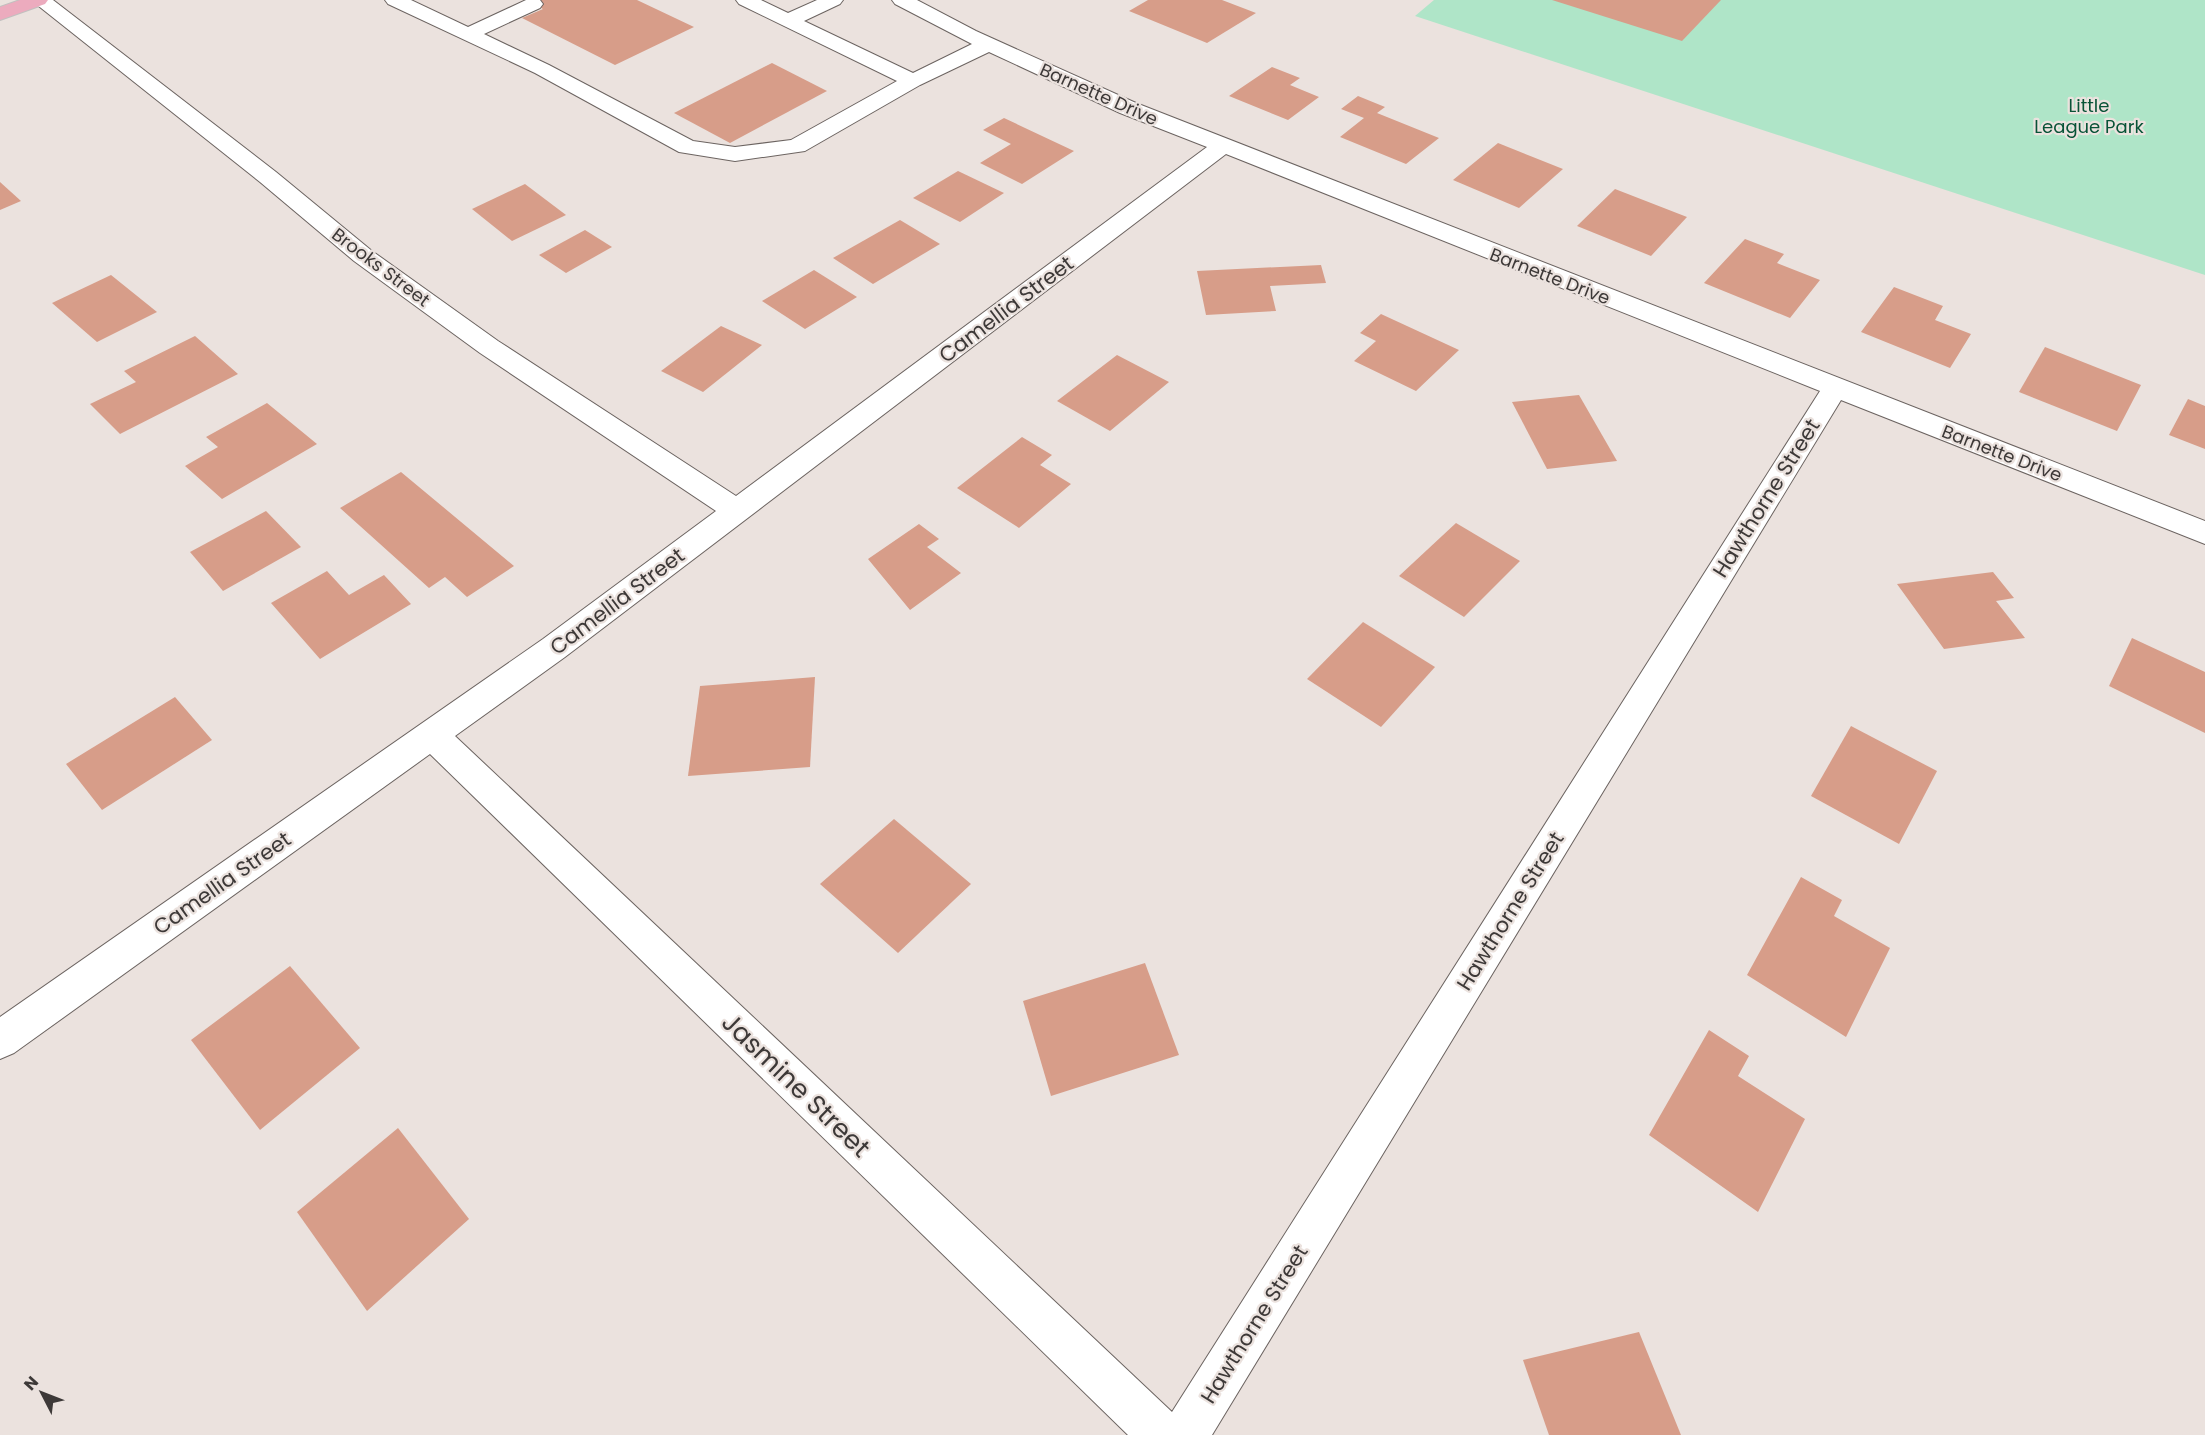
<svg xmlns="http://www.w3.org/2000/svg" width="2205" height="1435" viewBox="0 0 2205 1435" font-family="Poppins,sans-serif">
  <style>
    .green { fill: #afe5c8 }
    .building { fill: #d79d89 }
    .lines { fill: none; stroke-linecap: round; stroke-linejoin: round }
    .minor-casing { stroke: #6c6461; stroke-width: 2 }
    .major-casing { stroke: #c1c0bf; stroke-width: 2 }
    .minor { fill: #fff; fill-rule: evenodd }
    .major { fill: #ecabbe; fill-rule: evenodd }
    .labels { text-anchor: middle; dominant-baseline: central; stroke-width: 4.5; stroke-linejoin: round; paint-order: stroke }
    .far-street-label { font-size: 18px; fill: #3d3938; stroke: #ebe2de }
    .far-park-label { font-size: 18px; fill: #085337; stroke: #ebe2de }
    .street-label { font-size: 21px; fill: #3d3938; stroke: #ebe2de }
    .near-street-label { font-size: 26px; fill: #3d3938; stroke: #ebe2de }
  </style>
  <rect width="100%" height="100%" fill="#ebe2de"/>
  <path class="green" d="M1434,0H2205V275L1415,16Z"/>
  <g class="building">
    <path d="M526,0H637L694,27L615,65L522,18L543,9Z"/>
    <path d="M1148,0H1222L1256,13L1207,43L1129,11Z"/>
    <path d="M1552,0H1721L1682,41Z"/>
    <path d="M772,63L827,91L730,143L674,113Z"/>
    <path d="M1272,67L1300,78L1290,85L1319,97L1288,120L1229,96Z"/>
    <path d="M1358,96L1385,107L1377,113L1439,138L1406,164L1340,137L1364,118L1341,109Z"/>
    <path d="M1004,118L1074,151L1022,184L980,163L1011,144L983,130Z"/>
    <path d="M1498,143L1563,169L1519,208L1453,180Z"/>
    <path d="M958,171L1004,193L960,222L913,198Z"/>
    <path d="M0,182L21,201L0,210Z"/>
    <path d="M525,184L566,215L512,241L472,209Z"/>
    <path d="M1615,189L1687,217L1651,256L1577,226Z"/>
    <path d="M900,220L940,244L873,284L833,258Z"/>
    <path d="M585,230L612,247L566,273L539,255Z"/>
    <path d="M1745,239L1784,254L1777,263L1820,280L1790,318L1704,283Z"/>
    <path d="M1321,265L1326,283L1270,286L1276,311L1206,315L1197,271Z"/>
    <path d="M814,270L857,297L805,329L762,301Z"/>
    <path d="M111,275L157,312L97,342L52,303Z"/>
    <path d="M1894,287L1943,306L1935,320L1971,334L1950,368L1861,332Z"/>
    <path d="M1381,314L1459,350L1416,391L1354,361L1376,341L1360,333Z"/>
    <path d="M721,326L762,345L703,392L661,371Z"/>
    <path d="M195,336L238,374L120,434L90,404L136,382L124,371Z"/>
    <path d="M2045,347L2141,385L2117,431L2019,392Z"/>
    <path d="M1117,355L1169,382L1110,431L1057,401Z"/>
    <path d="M1579,395L1617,461L1547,469L1512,402Z"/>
    <path d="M2188,399L2205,406V449L2169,435Z"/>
    <path d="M267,403L317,444L222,499L185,466L218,447L206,437Z"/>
    <path d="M1022,437L1052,455L1040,465L1071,484L1019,528L957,488Z"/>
    <path d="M401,472L514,566L467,597L445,577L429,588L340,508Z"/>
    <path d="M266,511L301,547L223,591L190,552Z"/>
    <path d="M1456,523L1520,561L1464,617L1399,576Z"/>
    <path d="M919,524L939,539L927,547L961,573L910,610L868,559Z"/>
    <path d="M327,571L349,595L384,575L411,604L320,659L271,603Z"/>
    <path d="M1993,572L2014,598L1996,601L2025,638L1944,649L1897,584Z"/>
    <path d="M1363,622L1435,667L1381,727L1307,679Z"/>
    <path d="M2132,638L2205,672V733L2109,686Z"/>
    <path d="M815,677L810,767L688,776L700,686Z"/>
    <path d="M175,697L212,740L102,810L66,764Z"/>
    <path d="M1851,726L1937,771L1899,844L1811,796Z"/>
    <path d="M894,819L971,884L898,953L820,884Z"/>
    <path d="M1801,877L1842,900L1834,916L1890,948L1846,1037L1747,975Z"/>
    <path d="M1145,963L1179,1055L1051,1096L1023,1001Z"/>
    <path d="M290,966L360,1048L260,1130L191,1040Z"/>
    <path d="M1709,1030L1749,1056L1738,1076L1805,1119L1758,1212L1649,1135Z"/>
    <path d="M398,1128L469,1219L367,1311L297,1212Z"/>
    <path d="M1639,1332L1681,1435H1549L1523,1360Z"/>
  </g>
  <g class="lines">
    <defs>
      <path id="minor" d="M31,0H53L276,172L372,251L498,341L736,496L1207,147L1120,113L989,52L920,85L805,151L735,161L679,152L535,73L388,4L385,0H411L468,27L526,0H540L543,4L540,8L484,34L549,65L693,141L735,147L791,140L897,81L739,4L736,0H761L788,13L817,0H843L840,4L804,21L913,73L972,44L895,4L892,0H917L976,31L1136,103L2205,521V544L1841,400L1212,1435H1128L430,754L14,1053L0,1059V1017L543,639L716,511L480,353L354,261L260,182ZM1226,154L1820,391L1172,1412L455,736L565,657Z"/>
      <path id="major" d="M20,0H48L45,4L0,20V7Z"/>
    </defs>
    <use href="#minor" class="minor-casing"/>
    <use href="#major" class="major-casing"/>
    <use href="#minor" class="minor"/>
    <use href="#major" class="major"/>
  </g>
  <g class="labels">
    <g class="far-street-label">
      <text transform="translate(1099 94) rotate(24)">Barnette Drive</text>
      <text transform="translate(381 267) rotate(37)">Brooks Street</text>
      <text transform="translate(1550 276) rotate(21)">Barnette Drive</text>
      <text transform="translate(2002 453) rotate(21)">Barnette Drive</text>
    </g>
    <g class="far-park-label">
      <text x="2089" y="105">Little<tspan x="2089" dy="21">League Park</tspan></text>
    </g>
    <g class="street-label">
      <text transform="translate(1006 309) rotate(-37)">Camellia Street</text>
      <text transform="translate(1766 498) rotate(-58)">Hawthorne Street</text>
      <text transform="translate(617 601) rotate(-37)">Camellia Street</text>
      <text transform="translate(222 883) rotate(-35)">Camellia Street</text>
      <text transform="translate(1510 911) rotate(-58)">Hawthorne Street</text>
      <text transform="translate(1254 1324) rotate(-58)">Hawthorne Street</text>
    </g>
    <g class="near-street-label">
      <text transform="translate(796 1085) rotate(44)">Jasmine Street</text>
    </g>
  </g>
  <g transform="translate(42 1393) rotate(312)" stroke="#ebe2de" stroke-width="4.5" paint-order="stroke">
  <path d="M0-4.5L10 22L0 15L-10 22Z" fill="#3d3938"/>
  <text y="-9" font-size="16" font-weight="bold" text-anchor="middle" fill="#3d3938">N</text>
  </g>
</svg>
